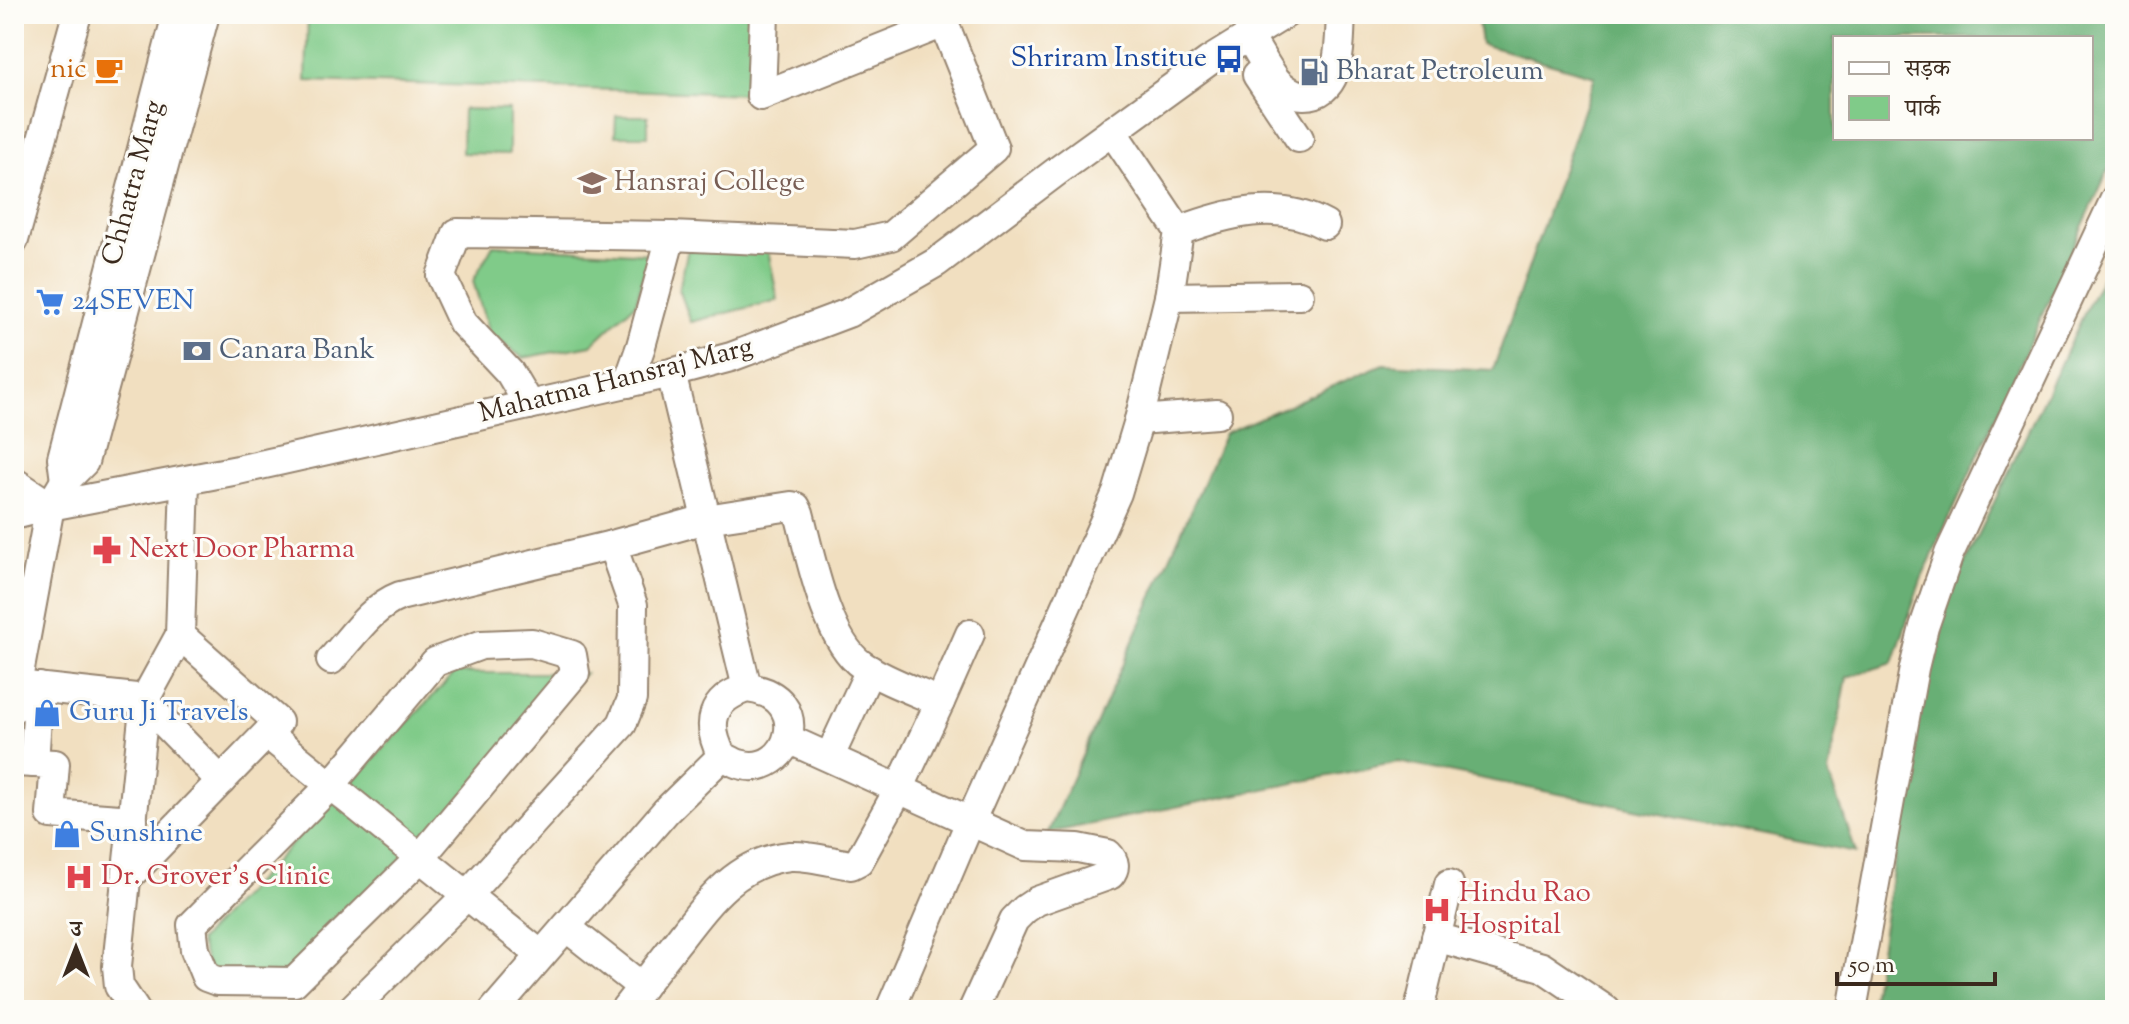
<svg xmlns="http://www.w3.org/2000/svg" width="2129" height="1024" viewBox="0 0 2129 1024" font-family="'Sorts Mill Goudy','Noto Serif Devanagari',serif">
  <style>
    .green { fill: #80cb89; stroke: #5e7a54; stroke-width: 2 }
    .forest { fill: #68af75; stroke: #526c4a; stroke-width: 2; fill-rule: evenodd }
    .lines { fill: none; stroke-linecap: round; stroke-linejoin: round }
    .minor-casing { stroke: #96846f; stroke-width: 32 }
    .minor { stroke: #fff; stroke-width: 28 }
    .labels { text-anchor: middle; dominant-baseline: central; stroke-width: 6; stroke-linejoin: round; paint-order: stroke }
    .transit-label { font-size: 28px; fill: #164399; stroke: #fdfcf7; text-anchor: end }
    .food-label { font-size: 28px; fill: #c56008; stroke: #fdfcf7; text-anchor: end }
    .service-label { font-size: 28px; fill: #4e5e75; stroke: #fdfcf7; text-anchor: start }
    .street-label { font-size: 28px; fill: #3b2a1e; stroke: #fdfcf7 }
    .education-label { font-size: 28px; fill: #785e54; stroke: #fdfcf7; text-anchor: start }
    .shop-label { font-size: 28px; fill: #366cbe; stroke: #fdfcf7; text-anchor: start }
    .health-label { font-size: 28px; fill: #be3a42; stroke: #fdfcf7; text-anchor: start }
  </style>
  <rect width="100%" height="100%" fill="#fdfcf7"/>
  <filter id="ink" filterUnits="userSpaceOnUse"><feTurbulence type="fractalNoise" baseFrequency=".0125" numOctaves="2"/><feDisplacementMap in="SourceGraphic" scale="16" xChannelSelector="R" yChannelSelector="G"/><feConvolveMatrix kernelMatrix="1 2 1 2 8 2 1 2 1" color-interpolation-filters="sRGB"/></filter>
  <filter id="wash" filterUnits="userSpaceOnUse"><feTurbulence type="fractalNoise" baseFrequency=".006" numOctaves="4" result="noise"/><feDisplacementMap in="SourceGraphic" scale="32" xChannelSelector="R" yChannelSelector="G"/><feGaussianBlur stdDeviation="1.8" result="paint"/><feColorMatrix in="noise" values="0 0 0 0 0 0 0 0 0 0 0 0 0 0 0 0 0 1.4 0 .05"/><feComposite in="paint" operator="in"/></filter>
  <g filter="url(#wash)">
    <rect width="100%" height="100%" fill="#f1dfc0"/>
    <g class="green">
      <path d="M308,14H754L752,94L306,81Z"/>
      <path d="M463,109L509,110V154L462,153Z"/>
      <path d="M616,116H648V136H615Z"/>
      <path d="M493,245L649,254L636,303L591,345L523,358L489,333L473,281Z"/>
      <path d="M688,249L768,251L778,300L691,322L679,289Z"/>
      <path d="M455,673H585L300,977L211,975L199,941Z"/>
    </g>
    <g class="forest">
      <path d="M1477,14H2115V155L1921,580L1893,663L1847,677L1829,772L1856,853L1398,762L1048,833L1225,433L1383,364L1493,370L1595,76L1481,44ZM1835,38H2091V138H1835Z"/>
      <path d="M2115,249V1010H1870L1931,640L1956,582Z"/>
    </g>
  </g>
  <g filter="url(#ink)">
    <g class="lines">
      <defs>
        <g id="minor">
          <path d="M1249,37C1258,51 1266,67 1276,80C1282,87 1293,95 1303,95C1343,96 1339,43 1341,14"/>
          <path d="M1257,75L1299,138"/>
          <path d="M1112,131L1179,231"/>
          <path d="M14,240L77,14"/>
          <path d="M1169,297L1299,295"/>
          <path d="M671,373L747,688"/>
          <path d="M628,383L641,346L671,236"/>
          <path d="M529,405L510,373L463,323L441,276L457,233L671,236L855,244L891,236L994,148L944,23L761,96L764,14"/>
          <path d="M1139,420L1217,414"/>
          <path d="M65,481L62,458C99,310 140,162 177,14"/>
          <path d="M14,482L50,506"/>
          <path d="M14,515L50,506L238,470L671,373L731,357L848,313L937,262L1056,172L1209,61L1285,14"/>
          <path d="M612,545L706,519L791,506L796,507L799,513C810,554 826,640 862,665C881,679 917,692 940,702L970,634"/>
          <path d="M532,643L572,655L575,673L421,857L294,982L217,981L206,977L195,950L192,925L331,785L435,662L481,645Z"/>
          <path d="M331,660C352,637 371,607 400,596L612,545L633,605L632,699L622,724L468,894L351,1010"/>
          <path d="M17,685L145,699L117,966L119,986L135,1010"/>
          <path d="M747,688C816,695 791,780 739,764C733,762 727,758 722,756C705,724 711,699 747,688Z"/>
          <path d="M145,699L180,635L185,481"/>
          <path d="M145,703L221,781"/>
          <path d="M14,708L17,685L50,506L65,481L84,462L205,14"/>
          <path d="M267,734L541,955"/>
          <path d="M788,739L1025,846L1078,848L1108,854C1115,861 1116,868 1110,875L1037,901L1025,909L1014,920L973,1010"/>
          <path d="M830,756L870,670"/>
          <path d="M14,762L55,764L51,814L133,820"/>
          <path d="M34,763L39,687"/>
          <path d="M127,878L278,722L180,635"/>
          <path d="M566,927L642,987"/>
          <path d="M1436,937L1542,967L1606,1010"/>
          <path d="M494,1010L666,811L722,756"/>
          <path d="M624,1010C642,987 659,965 677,942C707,903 737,861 790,856C809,855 832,862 851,865L859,861L899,789L940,702"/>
          <path d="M890,1010L970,822L1117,493L1139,420L1169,297L1179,231C1226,213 1278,199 1325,225"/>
          <path d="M1419,1010L1449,884"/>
          <path d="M1852,1010L1914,668L1924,627L1949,554L2115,199"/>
        </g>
      </defs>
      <use href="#minor" class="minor-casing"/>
      <use href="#minor" class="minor"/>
    </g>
  </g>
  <defs>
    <symbol id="bus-bare" viewBox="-9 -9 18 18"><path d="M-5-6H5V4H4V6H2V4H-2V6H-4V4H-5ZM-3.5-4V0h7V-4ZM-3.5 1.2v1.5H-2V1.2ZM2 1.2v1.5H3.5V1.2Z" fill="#1a4fb4" stroke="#fdfcf7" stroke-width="2.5" paint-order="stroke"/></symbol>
    <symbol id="cafe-bare" viewBox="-9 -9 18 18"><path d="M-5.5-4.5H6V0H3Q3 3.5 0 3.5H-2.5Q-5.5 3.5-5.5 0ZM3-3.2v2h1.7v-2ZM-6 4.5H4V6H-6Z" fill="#e8710a" stroke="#fdfcf7" stroke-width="2.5" paint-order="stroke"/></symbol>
    <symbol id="fuel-bare" viewBox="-9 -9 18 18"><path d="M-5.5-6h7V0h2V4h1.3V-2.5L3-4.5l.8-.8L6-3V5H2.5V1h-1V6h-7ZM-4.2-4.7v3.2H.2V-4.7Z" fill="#5c6f8a" stroke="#fdfcf7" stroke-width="2.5" paint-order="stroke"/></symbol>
    <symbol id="university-bare" viewBox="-9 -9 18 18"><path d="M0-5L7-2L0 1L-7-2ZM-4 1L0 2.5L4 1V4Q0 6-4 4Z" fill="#8d6e63" stroke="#fdfcf7" stroke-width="2.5" paint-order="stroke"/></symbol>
    <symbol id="supermarket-bare" viewBox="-9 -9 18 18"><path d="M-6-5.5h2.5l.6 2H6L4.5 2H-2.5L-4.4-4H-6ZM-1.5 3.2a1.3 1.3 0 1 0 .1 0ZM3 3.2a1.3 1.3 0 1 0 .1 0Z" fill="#3f7fe0" stroke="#fdfcf7" stroke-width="2.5" paint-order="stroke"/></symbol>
    <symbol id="bank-bare" viewBox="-9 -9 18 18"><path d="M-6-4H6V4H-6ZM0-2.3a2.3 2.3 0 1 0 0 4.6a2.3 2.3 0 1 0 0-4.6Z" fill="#5c6f8a" stroke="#fdfcf7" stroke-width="2.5" paint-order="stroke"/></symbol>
    <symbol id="pharmacy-bare" viewBox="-9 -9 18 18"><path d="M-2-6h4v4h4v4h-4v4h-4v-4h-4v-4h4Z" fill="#e0444e" stroke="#fdfcf7" stroke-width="2.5" paint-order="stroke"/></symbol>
    <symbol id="shop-bare" viewBox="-9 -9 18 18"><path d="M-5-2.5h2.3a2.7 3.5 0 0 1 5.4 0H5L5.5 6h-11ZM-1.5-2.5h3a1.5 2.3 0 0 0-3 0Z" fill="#3f7fe0" stroke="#fdfcf7" stroke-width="2.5" paint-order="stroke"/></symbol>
    <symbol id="hospital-bare" viewBox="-9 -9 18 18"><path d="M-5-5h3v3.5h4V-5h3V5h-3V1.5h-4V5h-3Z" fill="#e0444e" stroke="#fdfcf7" stroke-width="2.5" paint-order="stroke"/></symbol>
  </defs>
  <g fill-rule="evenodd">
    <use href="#bus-bare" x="1209" y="39" width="40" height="40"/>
    <use href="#cafe-bare" x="89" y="50" width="40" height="40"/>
    <use href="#fuel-bare" x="1294" y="52" width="40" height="40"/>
    <use href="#university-bare" x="572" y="163" width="40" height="40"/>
    <use href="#supermarket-bare" x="30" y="282" width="40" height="40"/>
    <use href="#bank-bare" x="177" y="331" width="40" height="40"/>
    <use href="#pharmacy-bare" x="87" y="530" width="40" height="40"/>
    <use href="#shop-bare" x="27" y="693" width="40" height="40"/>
    <use href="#shop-bare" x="47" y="814" width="40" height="40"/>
    <use href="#hospital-bare" x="59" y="857" width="40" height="40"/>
    <use href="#hospital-bare" x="1417" y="890" width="40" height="40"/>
  </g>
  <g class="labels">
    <g class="transit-label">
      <text x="1207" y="59">Shriram Institue</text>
    </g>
    <g class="food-label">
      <text x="87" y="70">nic</text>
    </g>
    <g class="service-label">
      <text x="1336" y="72">Bharat Petroleum</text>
      <text x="219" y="351">Canara Bank</text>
    </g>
    <g class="street-label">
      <text transform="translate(134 183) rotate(-75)">Chhatra Marg</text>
      <text transform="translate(616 381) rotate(-14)">Mahatma Hansraj Marg</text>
    </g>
    <g class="education-label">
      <text x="614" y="183">Hansraj College</text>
    </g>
    <g class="shop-label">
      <text x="72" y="302">24SEVEN</text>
      <text x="69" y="713">Guru Ji Travels</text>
      <text x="89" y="834">Sunshine</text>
    </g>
    <g class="health-label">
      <text x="129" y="550">Next Door Pharma</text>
      <text x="101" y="877">Dr. Grover's Clinic</text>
      <text x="1459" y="894">Hindu Rao<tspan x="1459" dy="32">Hospital</tspan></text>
    </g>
  </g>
  <rect width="2129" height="1024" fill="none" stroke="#fdfcf7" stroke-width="48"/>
  <rect x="1833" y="36" width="260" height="104" fill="#fdfcf7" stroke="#afa8a0" stroke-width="2"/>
  <rect x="1849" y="62" width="40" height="12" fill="#ffffff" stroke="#afa8a0" stroke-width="2"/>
  <text x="1905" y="76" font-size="24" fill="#3b2a1e">सड़क</text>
  <rect x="1849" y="96" width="40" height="24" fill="#80cb89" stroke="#afa8a0" stroke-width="2"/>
  <text x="1905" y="116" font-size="24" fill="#3b2a1e">पार्क</text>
  <g transform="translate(76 948)" stroke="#fdfcf7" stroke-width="6" paint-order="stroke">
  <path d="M0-6L14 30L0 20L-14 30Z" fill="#3b2a1e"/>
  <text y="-12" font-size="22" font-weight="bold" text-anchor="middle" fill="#3b2a1e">उ</text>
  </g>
  <path d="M1837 972v12h158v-12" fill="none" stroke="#3b2a1e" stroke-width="4"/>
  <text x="1849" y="972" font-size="24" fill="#3b2a1e" stroke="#fdfcf7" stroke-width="6" paint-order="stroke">50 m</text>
</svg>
